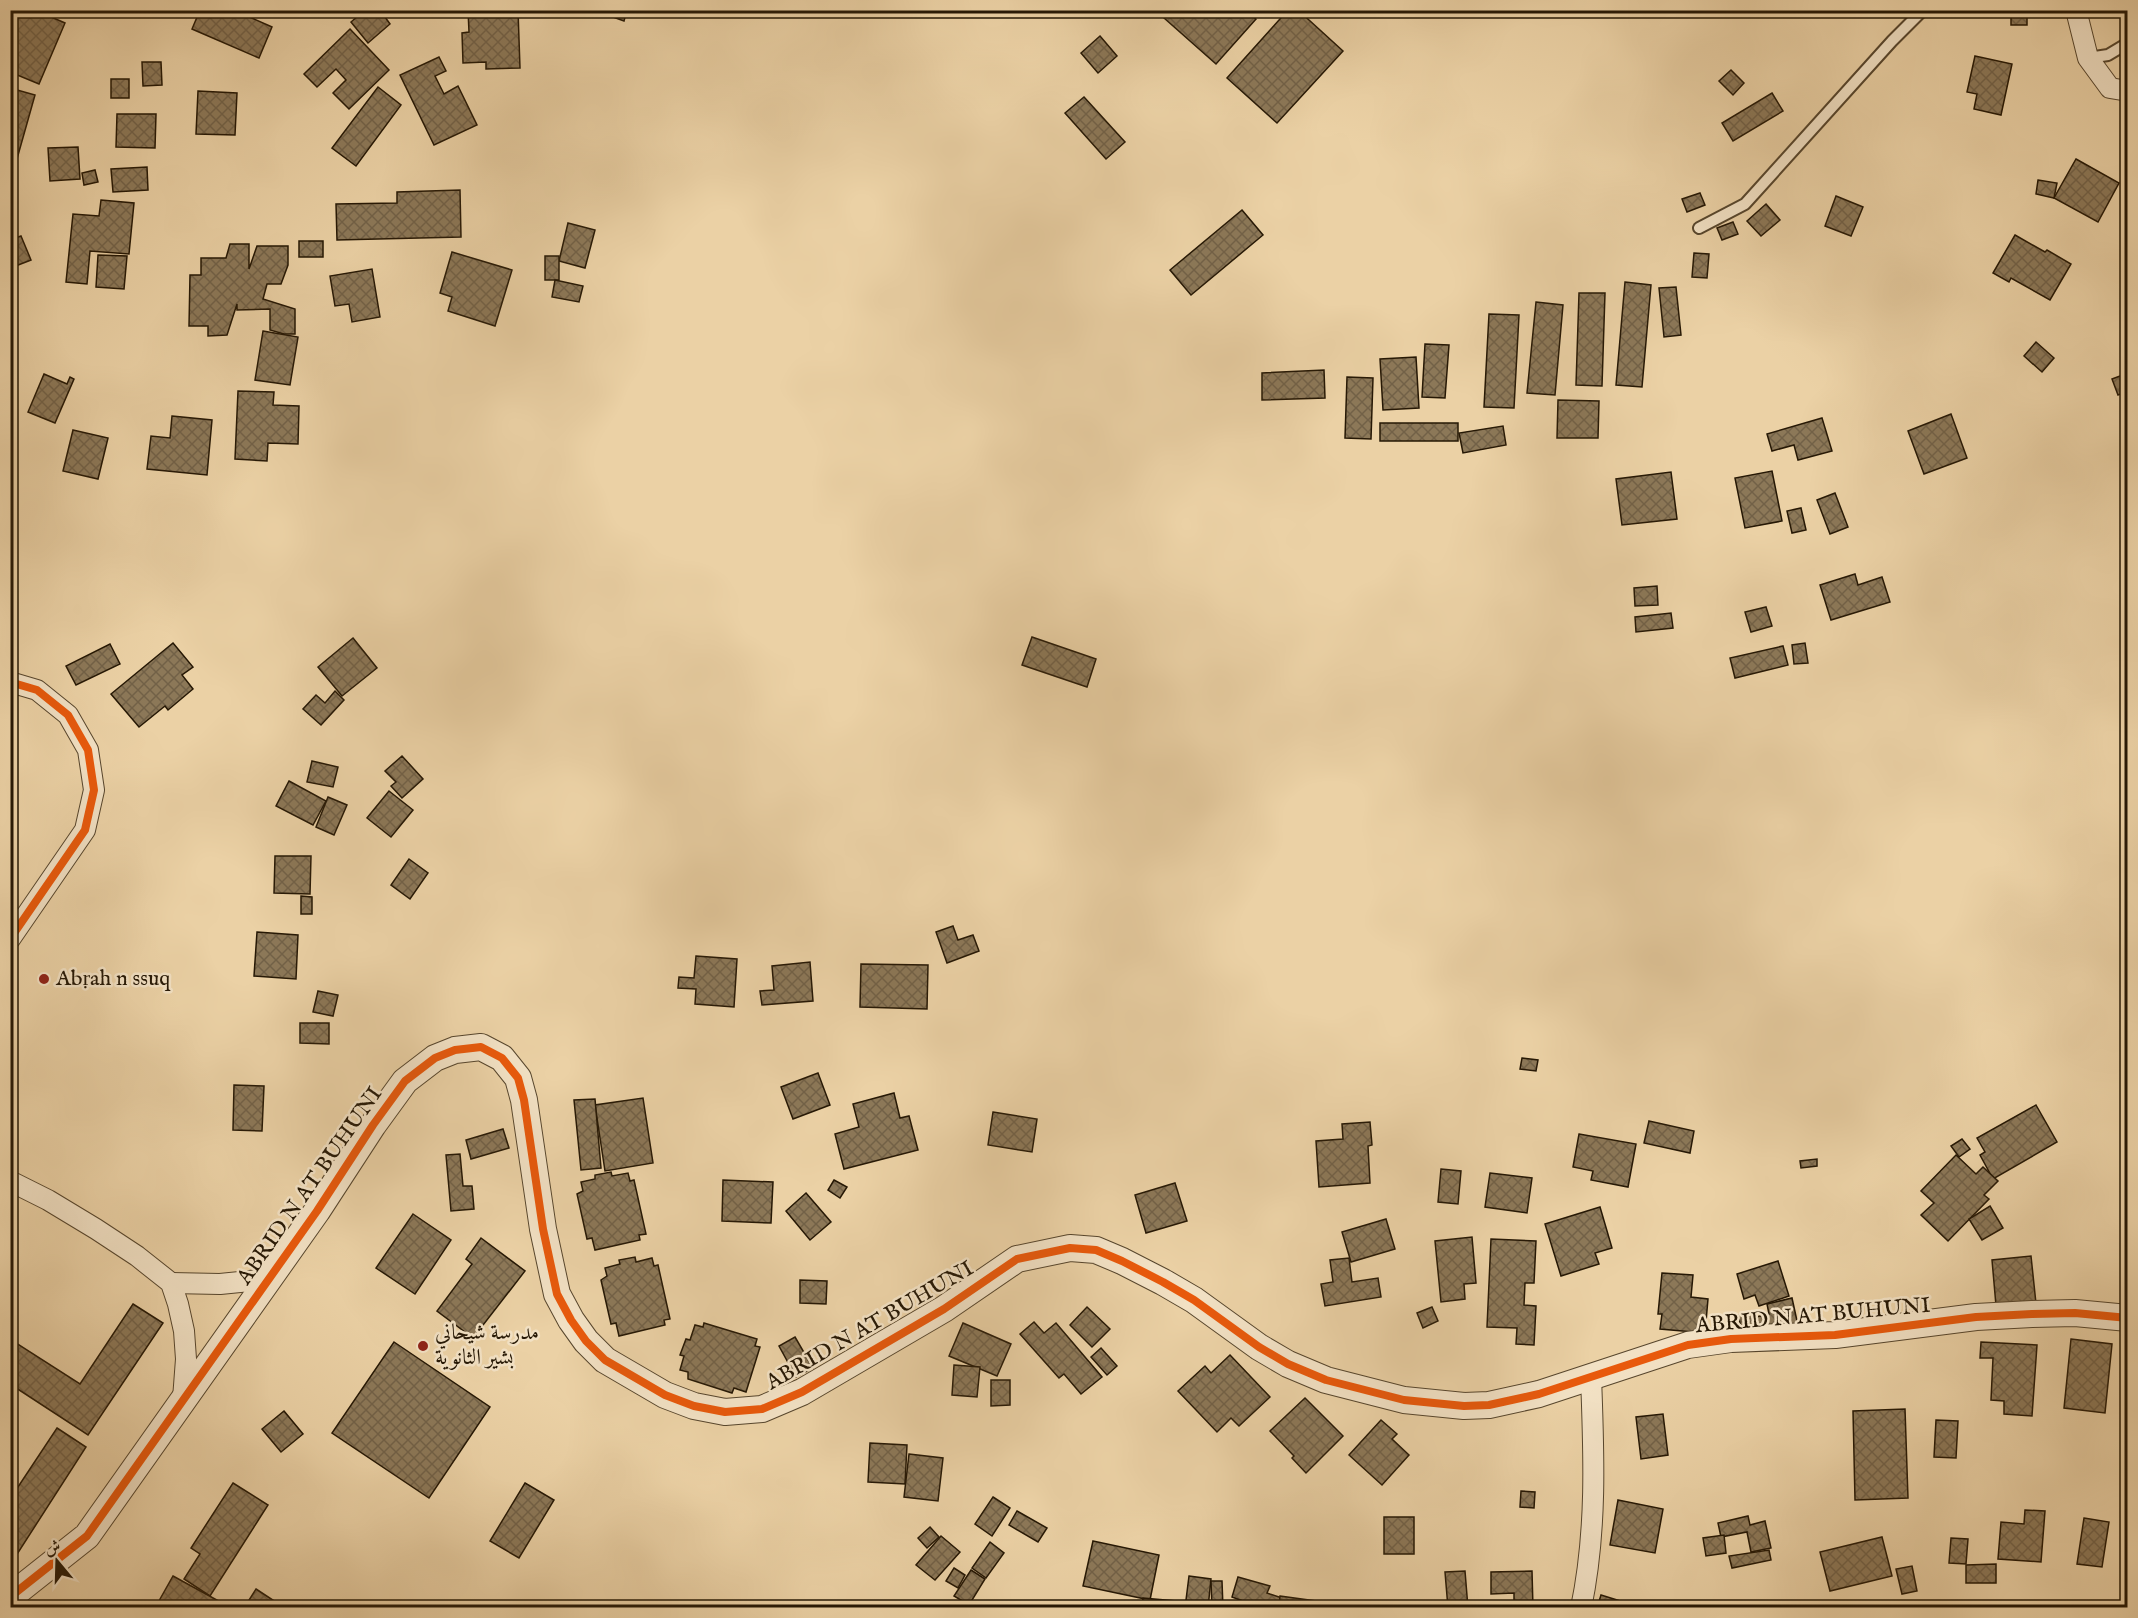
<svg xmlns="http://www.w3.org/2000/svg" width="2138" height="1618" viewBox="0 0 2138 1618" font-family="'IM FELL English',Amiri,serif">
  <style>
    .building { fill: url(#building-cross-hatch); stroke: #261805; stroke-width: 1.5 }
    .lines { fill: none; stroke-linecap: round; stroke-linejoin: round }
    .service-casing { stroke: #57462d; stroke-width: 14 }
    .minor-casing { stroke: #57462d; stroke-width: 22 }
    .tertiary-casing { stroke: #57462d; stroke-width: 28 }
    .service { stroke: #f2e1c4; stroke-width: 10 }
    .minor { stroke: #f2e1c4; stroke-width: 20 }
    .tertiary { stroke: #f2e1c4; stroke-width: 26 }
    .cycleway-casing { stroke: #f2e1c4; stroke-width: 11 }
    .cycleway { stroke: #e8590c; stroke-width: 8 }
    .poi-dot { fill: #8f2418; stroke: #f2e1c4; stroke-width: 2 }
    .labels { text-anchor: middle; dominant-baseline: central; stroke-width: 5; stroke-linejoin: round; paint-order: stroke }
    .poi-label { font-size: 22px; fill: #261805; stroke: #f2e1c4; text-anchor: start }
    .street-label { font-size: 22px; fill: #261805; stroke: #f2e1c4 }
  </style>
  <defs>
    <pattern id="building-cross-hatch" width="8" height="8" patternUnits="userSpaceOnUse" patternTransform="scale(1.5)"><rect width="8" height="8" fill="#8c7858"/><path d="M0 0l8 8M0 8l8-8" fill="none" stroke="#726147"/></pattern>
  </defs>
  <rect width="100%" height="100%" fill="#ebd1a5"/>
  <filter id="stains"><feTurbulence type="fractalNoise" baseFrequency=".00333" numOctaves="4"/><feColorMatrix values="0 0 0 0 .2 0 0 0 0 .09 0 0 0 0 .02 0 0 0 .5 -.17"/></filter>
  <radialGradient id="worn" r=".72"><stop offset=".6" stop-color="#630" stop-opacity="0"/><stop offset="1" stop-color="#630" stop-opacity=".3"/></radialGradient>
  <g class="building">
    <path d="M17,10H35L65,23L39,84L10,72V26Z"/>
    <path d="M200,10H234L272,27L259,58L192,29Z"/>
    <path d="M365,10H380L390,24L368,43L351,22Z"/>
    <path d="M468,10H518L520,68L486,69V62L463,63L462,33L469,32Z"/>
    <path d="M603,10H627L624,21L602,13Z"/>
    <path d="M1155,10H1246L1256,19L1216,64Z"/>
    <path d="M1288,10H1298L1343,51L1277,123L1227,78Z"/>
    <rect x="2011" y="10" width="16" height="15"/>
    <path d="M350,29L389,70L349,109L333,93L346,80L336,69L317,87L304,74Z"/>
    <path d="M1100,36L1117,56L1098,73L1081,53Z"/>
    <path d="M1975,56L2012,64L2001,115L1974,109L1977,94L1967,92Z"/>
    <path d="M439,57L446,71L435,76L444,94L458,86L477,125L434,145L400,75Z"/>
    <path d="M142,62H161L162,85L143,86Z"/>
    <path d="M1731,70L1744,83L1733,95L1719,81Z"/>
    <rect x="111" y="79" width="18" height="19"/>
    <path d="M378,87L401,105L356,166L332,148Z"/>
    <path d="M10,88L35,95L13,173L10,172Z"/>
    <path d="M198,91L237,93L235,135L196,134Z"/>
    <path d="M1772,93L1783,111L1733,141L1722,123Z"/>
    <path d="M1084,97L1125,142L1106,159L1065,113Z"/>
    <path d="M117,114H156L155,148L116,147Z"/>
    <path d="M78,147L80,179L50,181L48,148Z"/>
    <path d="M2076,159L2119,183L2098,222L2054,198Z"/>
    <path d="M147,167L148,190L113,192L111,169Z"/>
    <path d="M95,170L98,182L84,185L82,173Z"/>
    <path d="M2038,180L2057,183L2054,198L2036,194Z"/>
    <path d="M460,190L461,237L337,240L336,204L397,203V192Z"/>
    <path d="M1700,193L1705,205L1687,212L1682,199Z"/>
    <path d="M1836,196L1863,207L1851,236L1825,226Z"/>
    <path d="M101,200L134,203L129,254L90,251L87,284L66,282L73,214L99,216Z"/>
    <path d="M1766,204L1780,220L1761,236L1747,221Z"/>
    <path d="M1242,210L1263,235L1191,295L1170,270Z"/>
    <path d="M1733,222L1738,234L1722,240L1717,228Z"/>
    <path d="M568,223L595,230L585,268L559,261Z"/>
    <path d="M2015,235L2045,252L2047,250L2071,264L2050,300L2011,278L2009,282L1993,273Z"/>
    <path d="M21,236L31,260L13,267L10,261V240Z"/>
    <rect x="299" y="241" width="24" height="16"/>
    <path d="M230,244H249V269L257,246H288V265L281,284H267L263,299L295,309V334H284L270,330V309L237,310V304L227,335L208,336V326H189L190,275H201V258H226Z"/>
    <path d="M452,252L512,270L495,326L448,311L452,297L440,293Z"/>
    <path d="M1694,253L1709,254L1707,278L1692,277Z"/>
    <path d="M98,255L127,256L124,289L96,287Z"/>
    <rect x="545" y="256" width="14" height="24"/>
    <path d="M372,269L380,317L352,322L349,304L335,306L330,276Z"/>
    <path d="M555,280L583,286L579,302L552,297Z"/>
    <path d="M1625,282L1651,285L1642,387L1616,385Z"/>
    <path d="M1676,287L1681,335L1664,337L1659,288Z"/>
    <path d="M1579,293H1605L1602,386L1576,385Z"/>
    <path d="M1536,302L1563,305L1555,395L1527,393Z"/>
    <path d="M1489,314L1519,315L1514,408L1484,407Z"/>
    <path d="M263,331L298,337L290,385L255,380Z"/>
    <path d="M2036,342L2054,358L2042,372L2024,356Z"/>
    <path d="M1425,344L1449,345L1445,398L1422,397Z"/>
    <path d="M1416,357L1419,408L1383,410L1380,359Z"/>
    <path d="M1324,370L1325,398L1262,400V373Z"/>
    <path d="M2128,373V391L2118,395L2112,379Z"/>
    <path d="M44,374L67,384L70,377L74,379L55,423L28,412Z"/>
    <path d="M1347,377L1373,378L1371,439L1345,438Z"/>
    <path d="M238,391L274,392L273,405L299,406L298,444L268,443L267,461L235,459Z"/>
    <path d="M1558,400L1599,401L1598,438H1557Z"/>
    <path d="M1951,414L1967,458L1924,474L1908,431Z"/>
    <path d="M172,416L212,420L207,475L147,469L151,436L170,438Z"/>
    <path d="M1822,418L1832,451L1798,460L1794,445L1772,451L1767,434Z"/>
    <rect x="1380" y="423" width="78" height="18"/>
    <path d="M1503,426L1506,445L1463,453L1459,433Z"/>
    <path d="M73,430L108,438L98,479L63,471Z"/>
    <path d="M1772,471L1782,521L1745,528L1735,478Z"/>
    <path d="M1671,472L1677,519L1622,525L1616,479Z"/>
    <path d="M1835,493L1848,527L1830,534L1817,500Z"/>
    <path d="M1801,508L1806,530L1792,533L1787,511Z"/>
    <path d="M1855,574L1858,585L1882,577L1890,602L1831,620L1820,585Z"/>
    <path d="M1657,586L1658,605L1635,606L1634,588Z"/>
    <path d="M1766,607L1772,626L1751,632L1745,612Z"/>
    <path d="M1671,613L1673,628L1636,632L1635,617Z"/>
    <path d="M1032,637L1096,659L1087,687L1022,665Z"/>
    <path d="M353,638L377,668L342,696L318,667Z"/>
    <path d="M173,643L193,667L182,675L193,689L168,710L165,706L139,727L111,694Z"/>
    <path d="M1805,643L1808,663L1794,664L1792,645Z"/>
    <path d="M110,644L120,664L76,685L66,666Z"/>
    <path d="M1783,646L1788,665L1735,678L1730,658Z"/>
    <path d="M335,691L344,700L321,725L303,709L316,695L325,703Z"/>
    <path d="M402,756L423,779L402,798L391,786L396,782L385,771Z"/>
    <path d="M312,761L338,767L333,787L307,782Z"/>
    <path d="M289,781L326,801L313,825L276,806Z"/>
    <path d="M389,791L413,810L391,837L367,818Z"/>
    <path d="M328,797L347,805L334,835L316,827Z"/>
    <path d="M275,856H311L310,894L274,893Z"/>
    <path d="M409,859L428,873L410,899L391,885Z"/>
    <path d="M301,896L312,897V914H301Z"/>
    <path d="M953,926L958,940L973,935L979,951L947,963L936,932Z"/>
    <path d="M257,932L298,935L296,979L254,976Z"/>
    <path d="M696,956L737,959L734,1007L695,1004L696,989L678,988L679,977L694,978Z"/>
    <path d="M810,962L813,1001L762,1005L760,991L774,990L772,966Z"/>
    <path d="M861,964L928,965L927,1009L860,1007Z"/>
    <path d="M318,991L338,995L333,1016L313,1012Z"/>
    <path d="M300,1023H329V1044L300,1043Z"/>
    <path d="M1522,1058L1538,1060L1536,1071L1520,1069Z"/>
    <path d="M818,1073L830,1105L793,1119L781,1087Z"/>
    <path d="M234,1085L264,1086L262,1131L233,1130Z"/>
    <path d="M894,1093L900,1118L909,1116L918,1150L844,1169L835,1134L859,1127L853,1104Z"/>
    <path d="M643,1098L653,1163L605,1171L595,1105Z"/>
    <path d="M595,1099L601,1168L581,1170L574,1100Z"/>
    <path d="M2036,1105L2057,1142L1993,1179L1980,1155L1985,1152L1977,1138Z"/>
    <path d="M993,1112L1037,1119L1032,1152L988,1145Z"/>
    <path d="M1649,1121L1694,1131L1690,1153L1644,1143Z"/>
    <path d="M1370,1122L1372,1145L1368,1146L1370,1183L1319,1187L1316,1141L1343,1139L1342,1124Z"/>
    <path d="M503,1129L509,1148L471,1159L466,1140Z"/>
    <path d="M1579,1134L1636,1144L1628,1187L1591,1180L1593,1171L1573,1167Z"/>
    <path d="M1962,1139L1970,1149L1959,1157L1951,1146Z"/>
    <path d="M460,1154L463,1186H472L474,1209L451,1211L446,1155Z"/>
    <path d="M1956,1155L1976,1174L1983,1167L1998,1181L1984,1195L1989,1199L1948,1241L1921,1215L1934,1203L1921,1191Z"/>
    <path d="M1817,1159V1166L1801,1168L1800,1161Z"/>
    <path d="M1441,1169L1461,1171L1458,1204L1438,1202Z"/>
    <path d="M611,1172L612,1176L628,1173L630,1181L634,1180L646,1234L639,1235L640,1240L595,1250L592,1238L587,1239L577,1194L583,1191L581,1182L595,1179V1175Z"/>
    <path d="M1490,1173L1532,1178L1527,1213L1485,1207Z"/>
    <path d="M723,1180L773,1182L771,1223L722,1221Z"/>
    <path d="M834,1180L847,1187L840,1198L828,1190Z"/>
    <path d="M1175,1183L1187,1221L1146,1233L1135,1195Z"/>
    <path d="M806,1193L831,1222L810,1240L786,1211Z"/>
    <path d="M1990,1206L2003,1228L1982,1240L1969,1219Z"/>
    <path d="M1600,1207L1612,1248L1595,1253L1599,1264L1561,1276L1545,1224Z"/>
    <path d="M413,1214L451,1240L415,1294L376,1268Z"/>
    <path d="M1386,1219L1395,1249L1351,1262L1342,1232Z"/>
    <path d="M1472,1237L1476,1283L1464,1284L1465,1299L1441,1302L1435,1241Z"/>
    <path d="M481,1238L525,1271L473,1338L437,1311L472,1264L466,1259Z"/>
    <path d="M1491,1239L1536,1241L1534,1283H1525L1524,1305L1536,1306L1534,1345L1516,1344L1517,1328L1487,1327Z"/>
    <path d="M2031,1256L2037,1313L1997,1317L1992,1260Z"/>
    <path d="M635,1257L636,1262L652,1258L654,1266L658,1265L670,1319L664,1320L665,1325L619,1336L616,1323L611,1324L601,1280L607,1276L605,1268L620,1264L619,1260Z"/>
    <path d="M1349,1258L1352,1282L1378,1278L1381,1297L1325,1306L1321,1284L1333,1282L1330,1260Z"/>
    <path d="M1778,1261L1789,1296L1759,1306L1755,1295L1744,1299L1737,1274Z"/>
    <path d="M1662,1273L1693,1275L1691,1297L1708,1299L1705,1333L1660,1329L1662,1314H1658Z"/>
    <path d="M800,1280L827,1281L826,1304L800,1303Z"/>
    <path d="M1792,1298L1799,1330L1745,1343L1738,1315L1755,1311L1756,1317L1769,1314L1767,1304Z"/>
    <path d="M133,1304L163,1323L88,1435L10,1384V1339L80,1384Z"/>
    <path d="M1087,1307L1110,1329L1092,1347L1070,1325Z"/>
    <path d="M1432,1307L1438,1321L1423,1328L1417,1313Z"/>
    <path d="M1034,1322L1044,1333L1056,1323L1102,1377L1081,1394L1064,1374L1059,1378L1020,1334Z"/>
    <path d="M704,1323L757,1339L755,1346L760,1347L746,1392L734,1388L732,1393L688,1379V1372L680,1370L684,1356L680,1355L686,1339L690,1340L695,1325L703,1327Z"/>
    <path d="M963,1323L1011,1344L997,1376L949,1356Z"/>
    <path d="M795,1337L813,1368L796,1377L779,1346Z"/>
    <path d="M2071,1339L2112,1344L2105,1413L2064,1408Z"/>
    <path d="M394,1342L490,1407L429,1498L332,1433Z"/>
    <path d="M1981,1342L2037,1345L2032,1416L2004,1414V1401L1991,1400L1993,1358H1980Z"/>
    <path d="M1101,1348L1117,1366L1107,1375L1091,1357Z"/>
    <path d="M1230,1355L1270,1397L1239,1426L1231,1418L1217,1432L1178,1391L1205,1366L1211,1373Z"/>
    <path d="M954,1365L980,1367L977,1397L952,1395Z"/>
    <path d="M991,1380H1010V1405L991,1406Z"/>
    <path d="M1305,1398L1343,1436L1306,1473L1292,1458L1294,1456L1270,1431Z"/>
    <path d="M1905,1409L1908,1498L1855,1500L1853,1411Z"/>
    <path d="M284,1411L303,1434L281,1452L262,1429Z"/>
    <path d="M1663,1414L1668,1455L1641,1459L1636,1417Z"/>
    <path d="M1381,1420L1397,1434L1392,1439L1409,1455L1382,1485L1349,1455Z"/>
    <path d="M1936,1420L1958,1421L1956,1458L1934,1457Z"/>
    <path d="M57,1428L86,1447L12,1562L10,1561V1499Z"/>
    <path d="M870,1443L907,1445L905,1484L868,1482Z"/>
    <path d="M909,1454L943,1458L938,1501L904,1497Z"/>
    <path d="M233,1483L268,1505L210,1596L184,1579L200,1554L191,1548Z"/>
    <path d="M525,1483L554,1500L519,1558L490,1541Z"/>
    <path d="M1521,1491L1535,1492L1534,1508L1520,1507Z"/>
    <path d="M993,1497L1010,1508L992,1536L975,1524Z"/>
    <path d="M1618,1500L1663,1509L1655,1553L1610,1545Z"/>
    <path d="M2025,1510L2045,1511L2041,1562L1998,1559L2001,1522L2024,1524Z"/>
    <path d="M1017,1511L1047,1528L1038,1542L1009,1525Z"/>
    <path d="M1748,1516L1750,1525L1765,1521L1771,1548L1751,1552L1747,1532L1721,1537L1718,1523Z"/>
    <rect x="1384" y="1517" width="30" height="37"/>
    <path d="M2084,1518L2109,1522L2102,1567L2077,1564Z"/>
    <path d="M930,1527L939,1537L927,1548L918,1538Z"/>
    <path d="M1724,1535L1726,1553L1706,1556L1703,1538Z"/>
    <path d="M941,1536L960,1552L935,1580L916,1565Z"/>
    <path d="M1882,1537L1892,1576L1830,1591L1820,1552Z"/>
    <path d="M1951,1538L1968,1539L1966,1564L1949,1563Z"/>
    <path d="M1093,1541L1159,1555L1150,1600L1083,1586Z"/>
    <path d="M990,1542L1004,1553L986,1578L972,1568Z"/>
    <path d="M1769,1550L1771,1560L1732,1568L1729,1556Z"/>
    <path d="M1996,1564V1583H1966V1565Z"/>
    <path d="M1912,1566L1917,1591L1902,1594L1896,1569Z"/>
    <path d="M954,1568L965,1575L958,1588L946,1581Z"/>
    <path d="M971,1570L985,1579L969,1605L954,1596Z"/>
    <path d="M1465,1571L1468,1608H1448L1445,1572Z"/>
    <path d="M1532,1571L1533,1608H1514V1593L1491,1594V1572Z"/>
    <path d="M173,1576L226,1605L224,1608H155Z"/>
    <path d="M1189,1576L1211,1579L1208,1608H1185Z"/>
    <path d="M1238,1577L1270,1586L1267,1593L1282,1598L1279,1608H1262L1232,1597Z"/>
    <path d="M1211,1581H1222L1223,1608H1212Z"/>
    <path d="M256,1589L285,1608H244Z"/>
    <path d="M1601,1595L1627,1603L1626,1608H1597Z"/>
    <path d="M1280,1596L1323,1602L1322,1608H1279Z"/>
    <path d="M1143,1598L1176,1601L1175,1608H1142Z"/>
    <path d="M1466,1604L1512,1605V1608H1466Z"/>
  </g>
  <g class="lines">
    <defs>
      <g id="service">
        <path d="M2088,58L2108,55L2128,43"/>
        <path d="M1699,228L1745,204L1892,41L1923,10"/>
      </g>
      <g id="minor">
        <path d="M2076,10L2088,58L2110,88L2128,91"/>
        <path d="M10,682L37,690L68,715L88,750L94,790L85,830L10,939"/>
        <path d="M10,1181L48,1200L96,1229L137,1256L171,1283L178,1304L184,1331L186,1359L183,1399"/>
        <path d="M171,1283L220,1284L269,1279"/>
        <path d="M1581,1608C1597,1532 1594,1454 1591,1377"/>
      </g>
      <path id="tertiary" d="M10,1597L87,1536L317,1211L373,1125L405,1081L435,1058L455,1050L481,1047L502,1058L518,1078L524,1100L543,1229L557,1294L571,1320L586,1341L605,1360L665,1395L694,1406L725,1412L762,1409L802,1392L944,1309L1017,1259L1070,1248L1096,1250L1122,1261L1163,1282L1194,1300L1259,1347L1288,1364L1326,1380L1404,1400L1464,1406L1489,1405L1539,1394L1688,1345L1731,1339L1835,1335L1976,1317L2032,1314L2075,1313L2128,1318"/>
    </defs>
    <use href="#service" class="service-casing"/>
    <use href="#minor" class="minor-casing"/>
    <use href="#tertiary" class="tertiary-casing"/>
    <use href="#service" class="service"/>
    <use href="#minor" class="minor"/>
    <use href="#tertiary" class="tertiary"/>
    <defs>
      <g id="cycleway">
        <path d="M10,682L37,690L68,715L88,750L94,790L85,830L10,939"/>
        <path d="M10,1597L87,1536L317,1211L373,1125L405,1081L435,1058L455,1050L481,1047L502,1058L518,1078L524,1100L543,1229L557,1294L571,1320L586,1341L605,1360L665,1395L694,1406L725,1412L762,1409L802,1392L944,1309L1017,1259L1070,1248L1096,1250L1122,1261L1163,1282L1194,1300L1259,1347L1288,1364L1326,1380L1404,1400L1464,1406L1489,1405L1539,1394L1688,1345L1731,1339L1835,1335L1976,1317L2032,1314L2075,1313L2128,1318"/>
      </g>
    </defs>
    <use href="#cycleway" class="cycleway-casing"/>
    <use href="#cycleway" class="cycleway"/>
  </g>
  <g class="poi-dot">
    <circle cx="44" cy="979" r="6"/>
    <circle cx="423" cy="1346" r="6"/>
  </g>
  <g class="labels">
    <g class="poi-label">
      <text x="56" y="979">Abṛah n ssuq</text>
      <text x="435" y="1333">مدرسة شيحاني<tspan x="435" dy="25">بشير الثانوية</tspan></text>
    </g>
    <g class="street-label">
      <text transform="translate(310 1186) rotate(-55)">ABRID N AT BUHUNI</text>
      <text transform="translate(1813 1316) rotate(-5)">ABRID N AT BUHUNI</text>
      <text transform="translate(870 1326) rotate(-30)">ABRID N AT BUHUNI</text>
    </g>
  </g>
  <rect width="2138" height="1618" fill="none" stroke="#ebd1a5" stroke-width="36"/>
  <rect x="12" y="12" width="2114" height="1594" fill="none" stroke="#261805" stroke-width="3"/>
  <rect x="18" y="18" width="2102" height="1582" fill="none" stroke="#261805" stroke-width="1.5"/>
  <g transform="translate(57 1561) rotate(341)" stroke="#f2e1c4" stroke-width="4.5" paint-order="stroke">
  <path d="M0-4.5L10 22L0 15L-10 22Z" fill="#261805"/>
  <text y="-9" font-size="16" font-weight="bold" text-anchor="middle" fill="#261805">ش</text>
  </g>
  <rect width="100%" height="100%" filter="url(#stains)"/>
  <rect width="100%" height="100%" fill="url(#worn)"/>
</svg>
